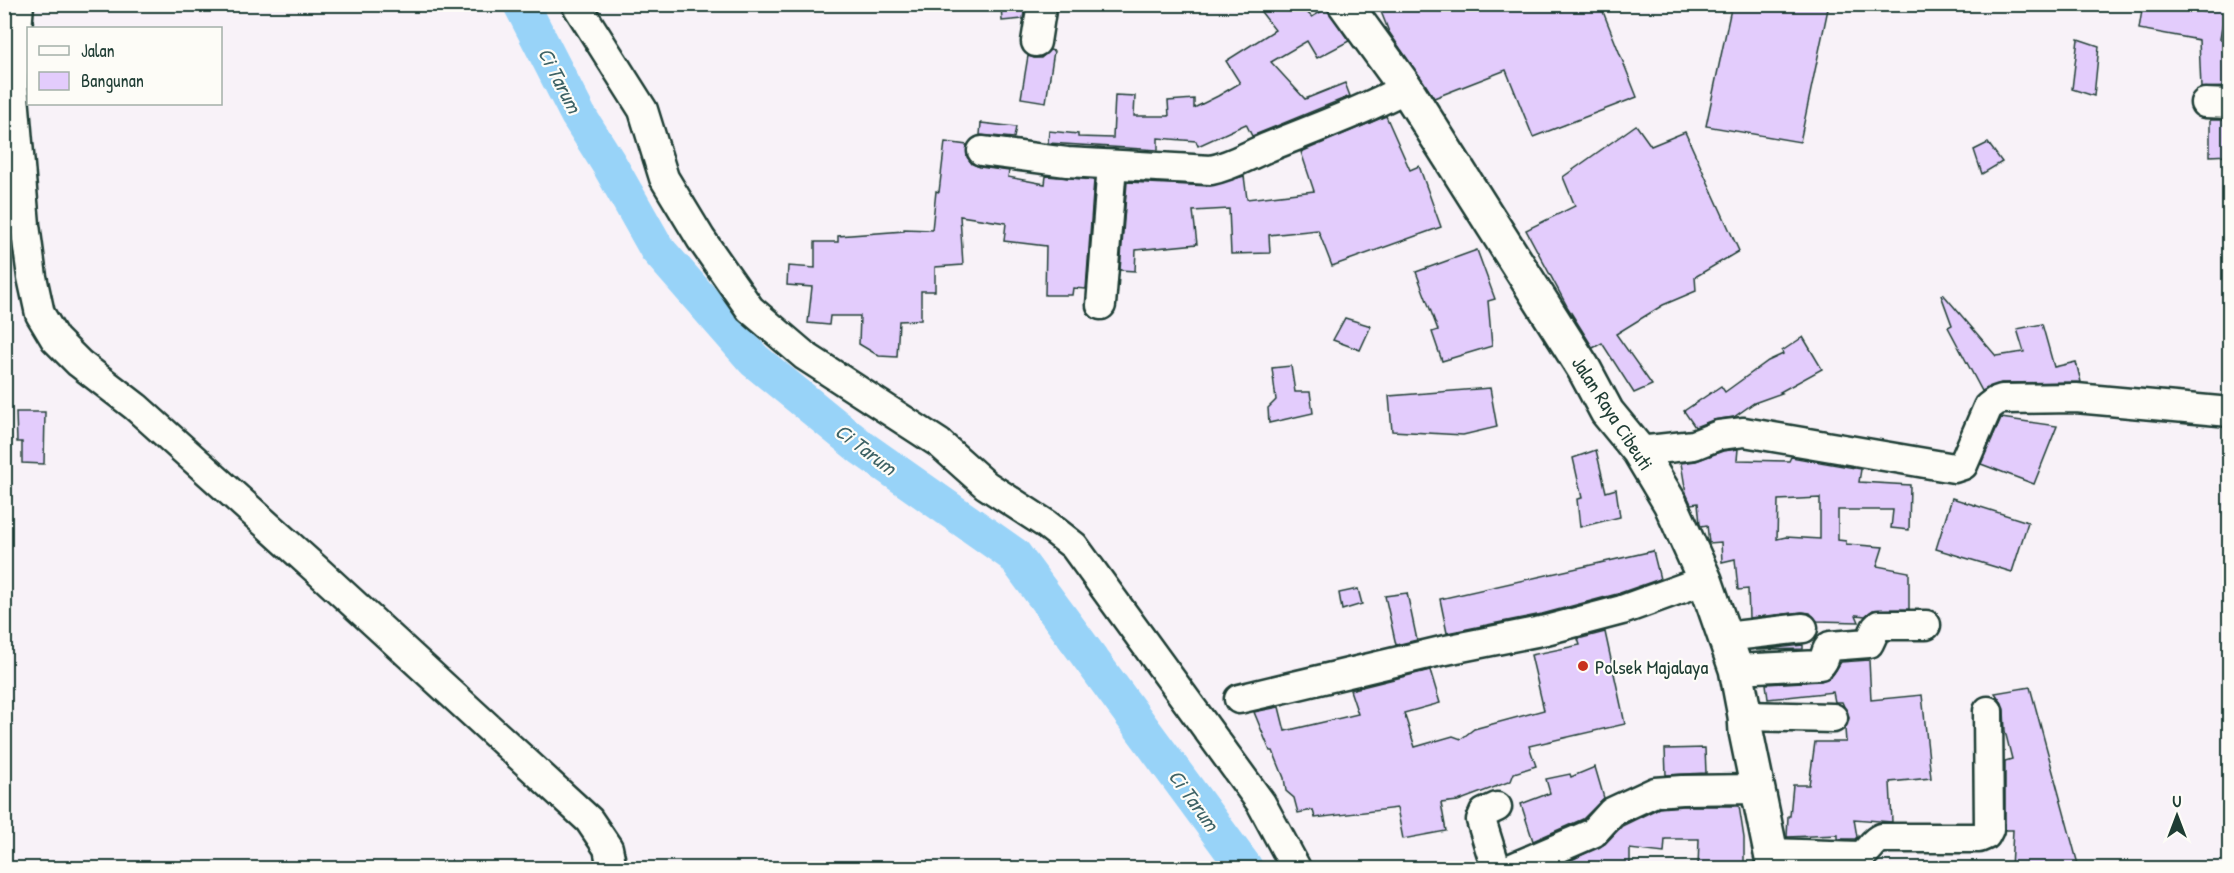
<svg xmlns="http://www.w3.org/2000/svg" width="2234" height="873" viewBox="0 0 2234 873" font-family="'Patrick Hand',sans-serif">
  <style>
    .lines { fill: none; stroke-linecap: round; stroke-linejoin: round }
    .river { stroke: #98d3f8; stroke-width: 36 }
    .building { fill: #e3ccfc; stroke: #1f3d34; stroke-width: 1.5; fill-rule: evenodd }
    .minor-casing { stroke: #1f3d34; stroke-width: 33 }
    .major-casing { stroke: #1f3d34; stroke-width: 38 }
    .minor { stroke: #fdfcf7; stroke-width: 28 }
    .major { stroke: #fdfcf7; stroke-width: 33 }
    .poi-dot { fill: #c8321e; stroke: #fdfcf7; stroke-width: 2 }
    .labels { text-anchor: middle; dominant-baseline: central; stroke-width: 4.5; stroke-linejoin: round; paint-order: stroke }
    .street-label { font-size: 20px; fill: #1f3d34; stroke: #fdfcf7 }
    .poi-label { font-size: 20px; fill: #1f3d34; stroke: #fdfcf7; text-anchor: start }
    .water-label { font-size: 21px; font-style: italic; fill: #3d6265; stroke: #fdfcf7 }
  </style>
  <rect width="100%" height="100%" fill="#f8f2f8"/>
  <filter id="ink" filterUnits="userSpaceOnUse"><feTurbulence type="fractalNoise" baseFrequency=".0167" numOctaves="2"/><feDisplacementMap in="SourceGraphic" scale="12" xChannelSelector="R" yChannelSelector="G"/><feConvolveMatrix kernelMatrix="1 2 1 2 8 2 1 2 1" color-interpolation-filters="sRGB"/></filter>
  <g filter="url(#ink)">
    <g class="lines">
      <path class="river" d="M521,4L578,115L609,164L657,249L754,360L862,448L1014,555L1245,868"/>
    </g>
    <g class="building">
      <path d="M1001,4H1025L1023,19L1002,21Z"/>
      <path d="M1255,4H1298L1312,17L1327,8L1349,41L1317,58L1307,41L1271,62L1305,99L1345,83L1350,96L1252,136L1246,124L1198,146L1196,141L1158,138V150L1048,143L1049,131L1078,134V137L1113,138L1115,95L1135,96L1134,116H1169L1168,101L1194,99V108L1218,96L1240,83L1226,61L1275,30Z"/>
      <path d="M1378,4H1600L1637,97L1533,137L1506,70L1434,98L1389,32Z"/>
      <path d="M1732,4H1829L1800,142L1706,126Z"/>
      <path d="M2143,4H2163L2204,12L2205,4H2226L2220,39H2229V87L2201,88L2199,40L2139,29Z"/>
      <path d="M2078,39L2099,46L2094,96L2072,89Z"/>
      <path d="M1050,50L1054,51L1046,102L1021,98L1028,56L1034,58H1041Z"/>
      <path d="M1386,116L1410,170L1419,166L1441,227L1332,266L1318,230L1269,235L1270,253L1231,254L1229,209L1193,211L1197,244L1136,250L1135,271L1120,270L1127,182L1210,186L1244,176L1247,199L1314,191L1301,152Z"/>
      <path d="M2210,120H2229V155L2210,156Z"/>
      <path d="M981,123L1016,127L1014,138L980,135Z"/>
      <path d="M1636,125L1651,146L1685,132L1739,251L1695,277L1696,291L1663,305L1616,334L1652,385L1634,393L1602,343L1593,348L1568,308L1526,230L1575,206L1563,177Z"/>
      <path d="M945,142L967,145V157L972,164L980,167L1009,171L1008,177L1045,184L1046,176L1094,180L1086,289L1073,288L1072,295H1045L1046,246L1004,241L1006,223L960,216L963,265L935,267V291H921V320L899,321L897,357L879,356L859,344L860,316H830L829,325L808,323L812,287L787,285L788,266L815,268V242H838V236L904,231V229L932,230L936,191L939,192Z"/>
      <path d="M1988,143L2002,162L1982,174L1974,150Z"/>
      <path d="M1477,250L1495,299L1488,301L1492,346L1442,361L1432,332L1438,330L1416,272Z"/>
      <path d="M1943,294L1996,356L2024,352L2017,329L2042,324L2054,367L2076,362L2081,382L2001,383L1982,391L1948,327L1952,325L1941,295Z"/>
      <path d="M1345,318L1371,326L1360,350L1333,340Z"/>
      <path d="M1803,337L1822,369L1780,392L1782,393L1754,403L1734,417L1713,420L1695,427L1684,411L1721,386L1725,392L1768,361L1783,354L1782,351Z"/>
      <path d="M1291,366L1295,392H1310L1313,413L1269,423L1268,408L1276,400L1272,368Z"/>
      <path d="M1490,388L1497,427L1463,435L1392,431L1389,396Z"/>
      <path d="M16,412H45L44,464L22,463V442H17Z"/>
      <path d="M2001,418L2057,426L2034,484L1981,464Z"/>
      <path d="M1738,449L1737,460L1789,461L1791,457L1861,469L1859,482L1910,485L1909,530L1891,528L1893,510H1838V540L1846,541V544L1883,547L1877,566L1909,572V609L1873,610L1865,616L1856,615L1859,622L1817,621L1810,613L1802,612L1749,618L1748,589L1738,590L1735,559L1722,562L1721,542L1709,543L1707,525L1701,526L1700,524L1698,503L1691,504L1686,493L1681,463L1696,461L1723,451ZM1820,498V539L1786,537L1777,539L1778,500Z"/>
      <path d="M1596,450L1606,492L1616,489L1620,517L1580,527L1577,499L1582,498L1573,458Z"/>
      <path d="M1952,498L2028,522L2012,572L1936,549Z"/>
      <path d="M1653,551L1660,579L1617,594L1542,614L1447,633L1440,599Z"/>
      <path d="M1358,589L1362,604L1342,610L1339,593Z"/>
      <path d="M1407,593L1417,640L1396,645L1385,596Z"/>
      <path d="M1605,632L1625,724L1529,746L1536,766L1514,773L1511,781L1458,801L1441,803L1446,831L1403,839L1397,808L1315,818L1313,810L1298,813L1294,798L1286,791L1284,778L1273,751H1270L1254,712L1279,707L1285,731L1358,714L1350,690L1430,670L1440,703L1404,713L1415,747L1453,736L1461,739L1474,729L1544,710L1531,655L1580,645L1578,639Z"/>
      <path d="M1803,645V649L1756,650Z"/>
      <path d="M1869,660L1871,700L1922,695L1931,778L1890,782L1892,822L1854,819L1857,837L1855,839H1838V835L1787,837L1788,816H1790L1793,785H1809L1815,742H1846L1845,729L1849,718L1842,702H1835L1833,692L1768,699L1766,684L1821,681L1832,676L1841,662Z"/>
      <path d="M2030,687L2079,868H2011L2013,830H2005V761L2012,759L2005,731L2004,710L2002,703L1995,693Z"/>
      <path d="M1705,748L1706,773L1666,775L1665,749Z"/>
      <path d="M1595,767L1604,798L1583,819L1533,841L1521,804L1550,793L1546,779L1570,774L1571,777Z"/>
      <path d="M1683,806H1739L1744,838V868H1698L1699,839H1665L1664,853L1630,849V864H1581V868H1563V864L1605,844L1622,826L1659,808Z"/>
    </g>
    <g class="lines">
      <defs>
        <g id="minor">
          <path d="M19,4L13,84L25,225L32,277L40,314L55,339L79,363L136,407L317,570L589,820L608,848L612,868"/>
          <path d="M576,4L643,110L664,178L701,239L750,309L805,356L939,443L986,485L1046,524L1074,546L1261,803L1296,868"/>
          <path d="M1036,42L1042,4"/>
          <path d="M2205,103L2230,104"/>
          <path d="M982,151L1067,162L1211,170C1231,166 1247,156 1266,148C1313,129 1360,112 1406,88"/>
          <path d="M1101,305L1112,165"/>
          <path d="M1639,451L1694,445L1719,435L1744,432L1954,468L1963,465L1988,407L1996,401L2002,399L2076,398L2230,412"/>
          <path d="M1725,637L1803,628"/>
          <path d="M1736,669L1820,665C1827,659 1824,651 1830,646L1869,643L1876,628L1879,625H1926"/>
          <path d="M1239,699L1441,651L1546,630L1622,610L1705,580"/>
          <path d="M1745,716L1833,718"/>
          <path d="M1771,853L1859,856C1869,853 1871,842 1881,838H1979L1986,835L1989,829L1988,711"/>
          <path d="M1496,868L1481,820L1484,813L1497,807"/>
          <path d="M1512,868L1593,833L1612,812L1655,792L1682,790L1757,789"/>
        </g>
        <path id="major" d="M1345,4L1406,88L1584,369L1607,412L1639,451L1670,503L1705,580L1736,669L1745,716L1746,732L1774,868"/>
      </defs>
      <use href="#minor" class="minor-casing"/>
      <use href="#major" class="major-casing"/>
      <use href="#minor" class="minor"/>
      <use href="#major" class="major"/>
    </g>
  </g>
  <circle class="poi-dot" cx="1583" cy="666" r="6"/>
  <g class="labels">
    <g class="street-label">
      <text transform="translate(1613 413) rotate(57)">Jalan Raya Cibeuti</text>
    </g>
    <g class="poi-label">
      <text x="1595" y="666">Polsek Majalaya</text>
    </g>
    <g class="water-label">
      <text transform="translate(560 80) rotate(63)">Ci Tarum</text>
      <text transform="translate(866 449) rotate(37)">Ci Tarum</text>
      <text transform="translate(1194 800) rotate(54)">Ci Tarum</text>
    </g>
  </g>
  <rect width="2234" height="873" fill="none" stroke="#fdfcf7" stroke-width="24"/>
  <rect x="12" y="12" width="2210" height="849" fill="none" stroke="#1f3d34" stroke-width="2" filter="url(#ink)"/>
  <rect x="27" y="27" width="195" height="78" fill="#fdfcf7" stroke="#a4b0a9" stroke-width="1.5"/>
  <rect x="39" y="46" width="30" height="9" fill="#fdfcf7" stroke="#a4b0a9" stroke-width="1.5"/>
  <text x="81" y="57" font-size="18" fill="#1f3d34">Jalan</text>
  <rect x="39" y="72" width="30" height="18" fill="#e3ccfc" stroke="#a4b0a9" stroke-width="1.5"/>
  <text x="81" y="87" font-size="18" fill="#1f3d34">Bangunan</text>
  <g transform="translate(2177 816)" stroke="#fdfcf7" stroke-width="4.5" paint-order="stroke">
  <path d="M0-4.5L10 22L0 15L-10 22Z" fill="#1f3d34"/>
  <text y="-9" font-size="16" font-weight="bold" text-anchor="middle" fill="#1f3d34">U</text>
  </g>
</svg>
